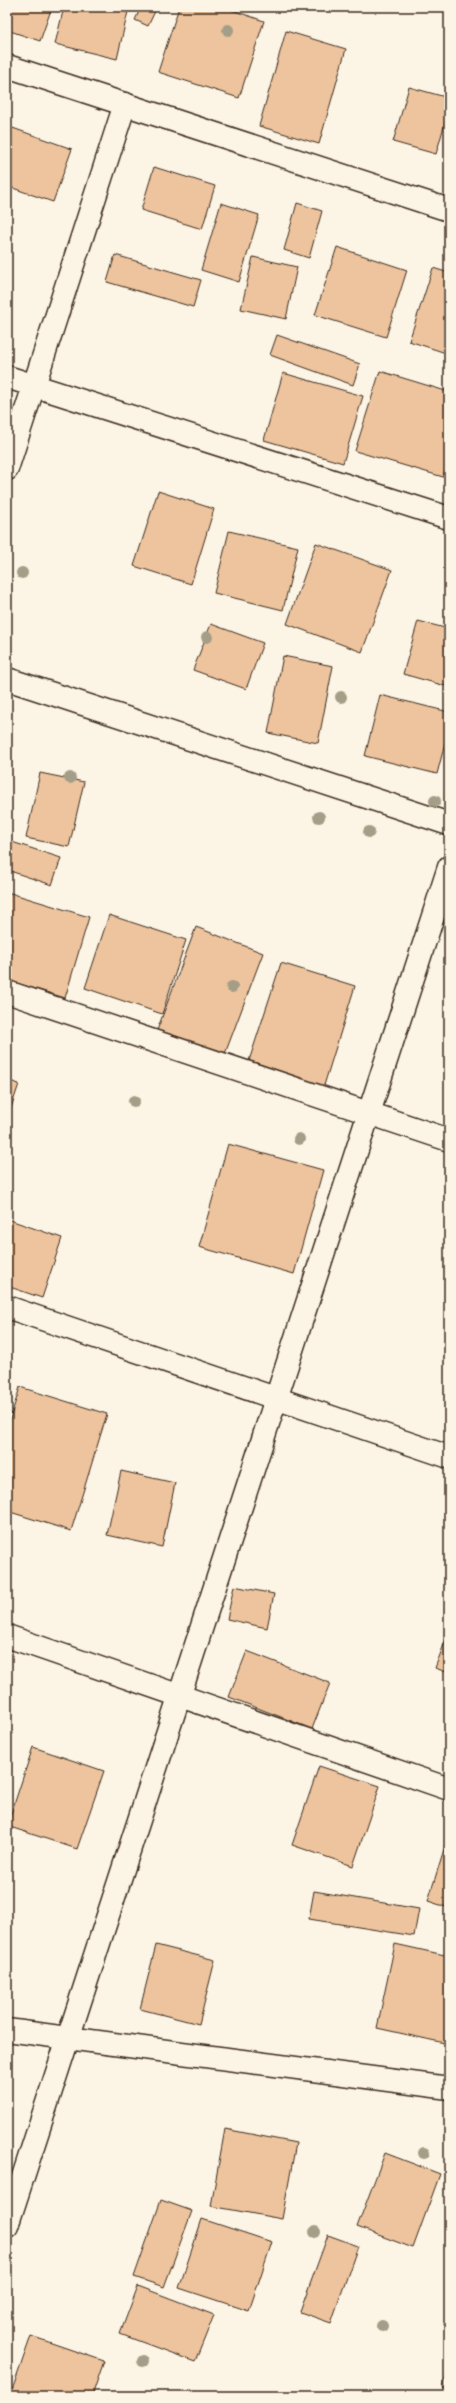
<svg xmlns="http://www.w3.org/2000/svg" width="456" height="2403" viewBox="0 0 456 2403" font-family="'Architects Daughter',sans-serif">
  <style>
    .building { fill: #edc49d; stroke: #3b2a1e }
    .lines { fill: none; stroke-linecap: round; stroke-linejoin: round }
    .minor-casing { stroke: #3b2a1e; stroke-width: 25 }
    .minor { stroke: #fcf5e5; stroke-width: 22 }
    .tree { fill: #a49d87 }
  </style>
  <rect width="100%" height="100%" fill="#fcf5e5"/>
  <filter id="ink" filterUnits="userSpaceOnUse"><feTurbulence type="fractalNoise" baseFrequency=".025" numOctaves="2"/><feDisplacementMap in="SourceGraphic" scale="8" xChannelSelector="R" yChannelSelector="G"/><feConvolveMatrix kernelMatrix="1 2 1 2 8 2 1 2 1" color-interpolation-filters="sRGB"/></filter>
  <g filter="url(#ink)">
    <g class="building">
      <path d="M7,7H52L40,41L7,30Z"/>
      <path d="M64,7H129L117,59L55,44Z"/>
      <path d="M141,7H157L148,26L135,20Z"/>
      <path d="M179,7H223L264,21L239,98L158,72Z"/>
      <path d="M286,31L346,49L319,144L259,126Z"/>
      <path d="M409,87L449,98V109L436,154L393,142Z"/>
      <path d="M7,126L72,149L53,202L7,186Z"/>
      <path d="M154,167L215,186L202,229L141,210Z"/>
      <path d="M221,203L259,215L239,282L201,270Z"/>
      <path d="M297,203L322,211L309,258L284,250Z"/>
      <path d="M337,247L407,270L386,337L315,315Z"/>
      <path d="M115,255L201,280L193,307L107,282Z"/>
      <path d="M253,257L297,267L286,319L241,309Z"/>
      <path d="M433,268L449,273V354L409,341Z"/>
      <path d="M277,335L360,364L353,385L270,355Z"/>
      <path d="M380,371L449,392V457L443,477L355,451Z"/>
      <path d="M283,373L363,396L343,463L264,440Z"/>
      <path d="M158,491L214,509L191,584L134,566Z"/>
      <path d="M229,531L298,547L283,610L214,593Z"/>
      <path d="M316,543L392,570L362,652L287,624Z"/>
      <path d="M418,621L449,629V687L403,674Z"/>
      <path d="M211,624L263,643L246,689L193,670Z"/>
      <path d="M283,656L333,666L318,743L268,733Z"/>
      <path d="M380,695L449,712V728L437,774L365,756Z"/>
      <path d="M40,773L84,782L69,847L26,838Z"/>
      <path d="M12,842L61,858L52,885L7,870V857Z"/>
      <path d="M7,892L89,917L65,998L7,980Z"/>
      <path d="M109,915L186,940L162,1014L85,988Z"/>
      <path d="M196,927L263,953L223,1059L156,1033Z"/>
      <path d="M281,963L355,986L321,1095L246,1070Z"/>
      <path d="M7,1080L19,1084L7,1120Z"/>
      <path d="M228,1144L323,1170L294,1274L199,1247Z"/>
      <path d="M7,1219L62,1238L42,1298L7,1286Z"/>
      <path d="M20,1387L107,1414L71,1531L7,1511V1429Z"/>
      <path d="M121,1471L175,1483L162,1547L107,1535Z"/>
      <path d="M234,1586L274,1594L267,1628L227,1619Z"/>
      <path d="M446,1639L449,1640V1673L435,1668Z"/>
      <path d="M247,1651L330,1683L312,1729L229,1697Z"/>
      <path d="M33,1747L104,1771L77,1849L7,1826Z"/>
      <path d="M319,1766L380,1786L353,1866L292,1845Z"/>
      <path d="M449,1833V1908L428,1901Z"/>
      <path d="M314,1891L419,1909L414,1936L309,1919Z"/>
      <path d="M395,1944L449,1956V2044L377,2028Z"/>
      <path d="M156,1945L215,1960L199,2024L140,2009Z"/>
      <path d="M225,2129L296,2143L282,2219L211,2206Z"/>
      <path d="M385,2153L440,2174L413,2248L357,2227Z"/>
      <path d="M161,2200L192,2211L164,2287L134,2277Z"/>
      <path d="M202,2219L272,2242L249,2311L179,2288Z"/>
      <path d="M328,2235L358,2246L331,2323L300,2312Z"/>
      <path d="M138,2286L214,2315L195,2362L120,2334Z"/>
      <path d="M31,2336L104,2361L92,2396H10Z"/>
      <path d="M449,2367V2390L443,2388Z"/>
    </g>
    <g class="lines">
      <defs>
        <g id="minor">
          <path d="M7,66L449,210"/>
          <path d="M7,377L449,518"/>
          <path d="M7,469L125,104"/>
          <path d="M7,679L449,824"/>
          <path d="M7,992L449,1140"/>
          <path d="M7,1307L449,1457"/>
          <path d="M7,1636L449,1789"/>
          <path d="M7,2030L449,2088"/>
          <path d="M7,2226L449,867"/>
        </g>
      </defs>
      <use href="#minor" class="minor-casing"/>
      <use href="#minor" class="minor"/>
    </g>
    <g class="tree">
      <circle cx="228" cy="30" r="6"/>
      <circle cx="22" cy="573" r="6"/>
      <circle cx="207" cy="637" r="6"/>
      <circle cx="341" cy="697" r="6"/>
      <circle cx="70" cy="778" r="6"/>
      <circle cx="435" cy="801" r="6"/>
      <circle cx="319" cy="817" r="6"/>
      <circle cx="369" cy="832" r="6"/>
      <circle cx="232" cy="987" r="6"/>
      <circle cx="134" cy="1101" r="6"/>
      <circle cx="299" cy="1139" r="6"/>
      <circle cx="424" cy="2153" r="6"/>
      <circle cx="315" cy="2232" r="6"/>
      <circle cx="382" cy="2326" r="6"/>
      <circle cx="143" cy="2361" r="6"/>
    </g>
  </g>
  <rect width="456" height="2403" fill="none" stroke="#fcf5e5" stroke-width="24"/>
  <rect x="12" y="12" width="432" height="2379" fill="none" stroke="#3b2a1e" stroke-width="1.5" filter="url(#ink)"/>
</svg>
